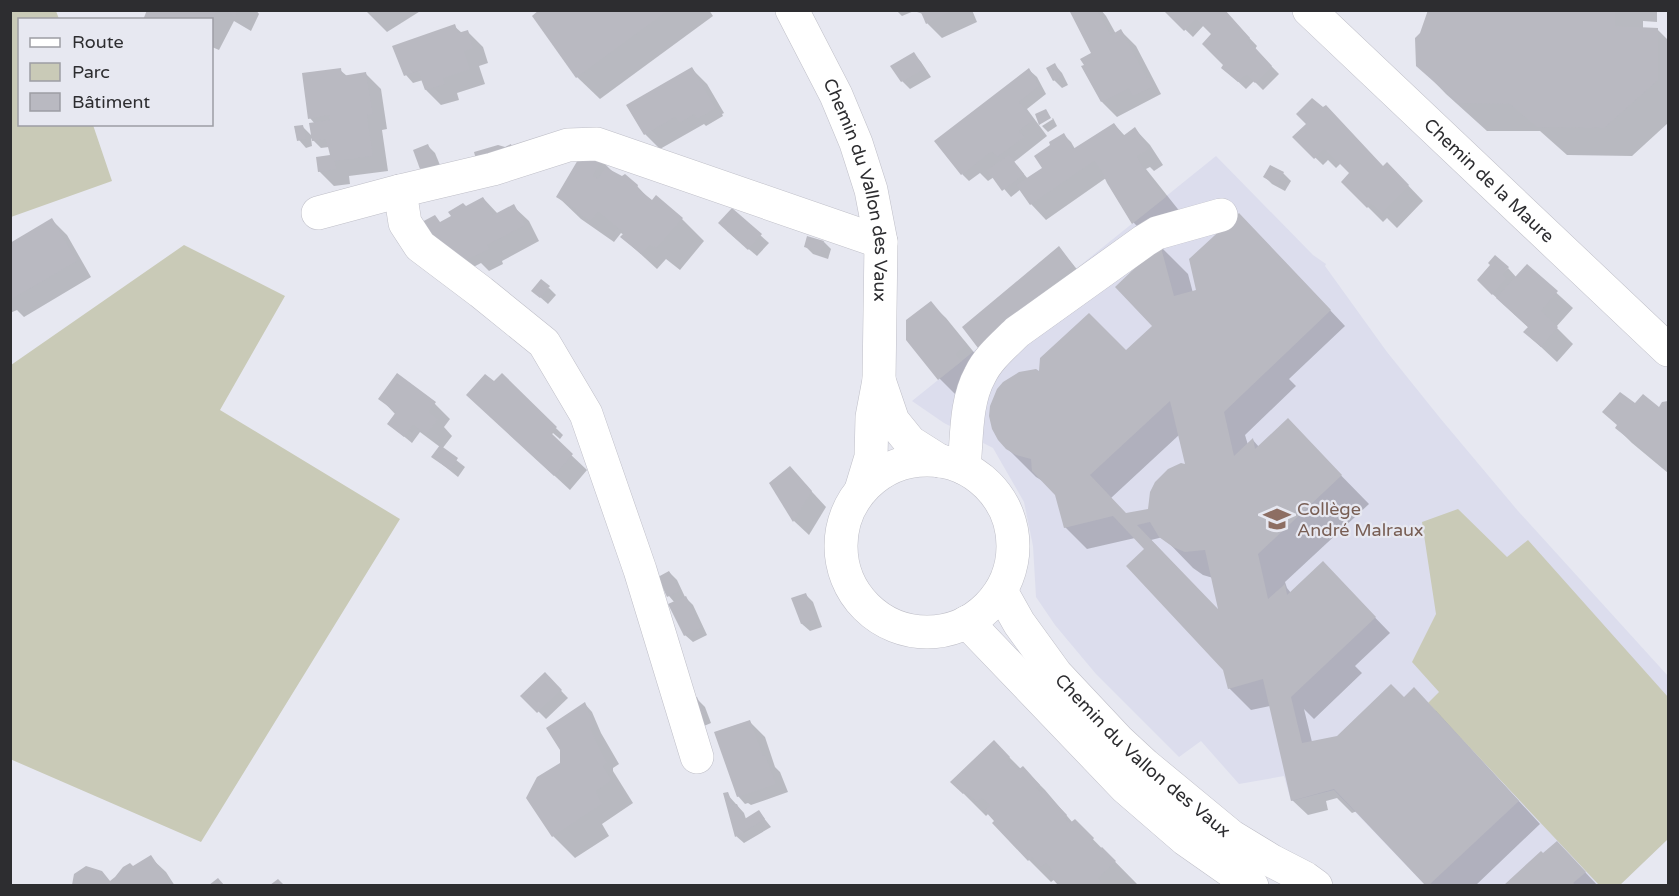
<svg xmlns="http://www.w3.org/2000/svg" width="1679" height="896" viewBox="0 0 1679 896" font-family="'Varela Round',sans-serif">
  <style>
    .built { fill: #dcdded }
    .green { fill: #c9cab7 }
    .shadow { fill: #0003; fill-rule: evenodd }
    .building { fill: #b9b9c1; fill-rule: evenodd }
    .lines { fill: none; stroke-linecap: round; stroke-linejoin: round }
    .minor-casing { stroke: #bfbfc8; stroke-width: 34 }
    .minor { stroke: #fff; stroke-width: 33 }
    .labels { text-anchor: middle; dominant-baseline: central; stroke-width: 4.5; stroke-linejoin: round; paint-order: stroke }
    .street-label { font-size: 18px; fill: #2d2d30; stroke: #e7e8f1 }
    .education-label { font-size: 18px; fill: #785e54; stroke: #e7e8f1; text-anchor: start }
  </style>
  <rect width="100%" height="100%" fill="#e7e8f1"/>
  <path class="built" d="M1216,156L1313,255L1326,264L1325,266L1387,352L1440,418L1518,511L1668,676V839L1620,885H1425L1334,790L1291,801L1284,776L1239,784L1201,741L1179,757L1096,674L1055,625L1036,597L1033,546L1024,502L993,448L944,423L912,401Z"/>
  <g class="green">
    <path d="M10,11H56L59,19L20,20V124L93,125L112,181L11,217Z"/>
    <path d="M184,245L285,296L220,410L400,519L201,842L10,759L11,365Z"/>
    <path d="M1458,509L1507,557L1528,540L1668,697V839L1620,885H1599L1428,703L1439,692L1412,662L1436,614L1422,522Z"/>
  </g>
  <g class="shadow">
    <path d="M157,10H256L259,14L251,31L234,21L219,50L212,47V20L156,13Z"/>
    <path d="M365,10H422L387,32Z"/>
    <path d="M541,10H709L713,16L600,99L577,77Z"/>
    <path d="M896,10H972L977,22L942,38L927,23L923,14L914,11L902,16Z"/>
    <path d="M1071,10H1101L1106,16L1116,34L1121,31L1136,46L1161,94L1117,117L1102,102L1083,67L1093,54Z"/>
    <path d="M1165,10H1223L1257,46L1255,49L1279,74L1263,90L1254,81L1246,89L1231,75L1224,65L1213,34L1204,25L1193,37Z"/>
    <path d="M1429,10H1657V22L1643,21V29H1657L1668,40V123L1632,156L1567,155L1540,131H1487L1446,94L1418,65L1421,34Z"/>
    <path d="M454,26L462,33L468,32L483,47L488,63L479,66L485,84L457,93L459,100L441,105L426,90L423,80L413,83L406,75L394,47Z"/>
    <path d="M914,54L921,62L931,77L910,89L902,81Z"/>
    <path d="M1055,65L1062,73L1068,85L1062,88L1054,80Z"/>
    <path d="M692,69L707,84L724,113L722,114L723,116L706,126L704,124L660,149L645,134Z"/>
    <path d="M340,70L347,76L366,74L381,89L387,129L382,130L388,171L349,176L350,184L334,186L319,171L331,156L329,147L321,148L311,138L312,146L306,148L299,140L302,126L313,137L315,124L310,118Z"/>
    <path d="M1029,70L1037,77L1046,94L1027,109L1047,136L1014,162L1028,179L1044,169L1064,135L1071,142L1075,149L1114,124L1125,136L1135,129L1150,145L1163,165L1154,171L1150,167L1146,169L1181,213L1149,238L1134,223L1106,178L1046,220L1031,204L1021,189L1011,197L994,177L988,181L980,173L969,181L962,174Z"/>
    <path d="M1052,118H1053L1057,126L1048,132L1042,126L1053,119Z"/>
    <path d="M1294,137L1383,168L1402,179L1423,201L1397,228L1387,218L1383,222L1343,182L1352,174L1341,163L1336,168L1328,160L1323,165Z"/>
    <path d="M428,146L435,153L442,170L429,175L421,168Z"/>
    <path d="M601,160L615,174L637,186L652,202L656,197L682,219L704,241L680,270L666,259L657,269L622,237L624,235L621,233L614,242L581,219L558,197Z"/>
    <path d="M1271,167L1283,173L1291,181L1285,191L1272,184L1265,177Z"/>
    <path d="M483,198L498,214L513,206L529,221L539,241L502,261L503,264L489,271L481,263L466,271L441,223Z"/>
    <path d="M732,210L769,243L757,256L727,231Z"/>
    <path d="M52,220L67,235L91,277L24,317L17,310L10,313V245Z"/>
    <path d="M1261,237L1345,326L1289,379L1296,386L1245,435L1248,445L1253,440L1259,447L1325,459L1369,504L1285,582L1287,588L1291,593L1338,579L1390,633L1355,666L1362,673L1314,719L1304,709L1312,742L1338,737L1404,700L1436,711L1540,824L1475,886H1427L1357,811L1352,813L1337,798L1326,801L1328,810L1308,815L1292,800L1270,706L1251,710L1229,688L1225,669L1156,560L1135,538L1087,549L1065,527L1056,495L1046,483L1036,477L1007,448L1040,373L1126,352L1154,326L1160,246L1188,274L1193,293ZM1179,435L1187,466L1148,510L1126,515L1111,498ZM1163,537L1193,568L1203,575L1213,578L1220,613L1151,540Z"/>
    <path d="M824,242L831,249L828,259L813,254L805,246Z"/>
    <path d="M1059,248L1081,274L994,362Z"/>
    <path d="M1527,266L1573,308L1556,327L1573,344L1557,362L1525,332L1529,328L1486,288L1508,268L1517,278Z"/>
    <path d="M549,288L556,295L548,304L533,291Z"/>
    <path d="M930,303L946,318L981,361L976,377L955,394L940,379L908,340Z"/>
    <path d="M502,375L563,435L560,439L553,433L551,436L587,470L570,490L492,418Z"/>
    <path d="M380,398L435,404L450,419L444,427L452,436L442,449L465,467L458,477L433,457L440,447L420,432L412,443L389,424L396,415Z"/>
    <path d="M1668,403V473L1632,443L1617,428L1635,406L1659,409Z"/>
    <path d="M790,468L826,507L809,535L794,521L771,484Z"/>
    <path d="M669,572L677,580L685,597L693,605L707,635L693,642L685,635L675,603L669,596L660,577Z"/>
    <path d="M806,595L813,602L822,627L810,631L802,624L793,599Z"/>
    <path d="M545,674L568,698L546,719L523,696Z"/>
    <path d="M697,699L705,707L711,723L704,726Z"/>
    <path d="M585,704L592,712L601,733L619,764L613,768V771L633,803L602,824L609,836L575,858L553,836L562,764Z"/>
    <path d="M750,722L765,737L775,767L780,772L788,792L751,805L748,803L745,804L738,796Z"/>
    <path d="M994,742L1021,769L1023,768L1045,790L1073,823L1075,821L1137,884L1135,886H1060L1055,879L1051,882L1029,860L996,821L989,813L986,816L952,782Z"/>
    <path d="M727,794L744,813L746,819L759,812L771,827L744,843L736,836Z"/>
    <path d="M1542,853L1572,858L1598,886H1507Z"/>
    <path d="M150,857L166,872L175,886H74L75,875L111,882Z"/>
  </g>
  <g class="building">
    <path d="M147,10L155,11L217,10L212,20H143Z"/>
    <path d="M224,10H238L235,17Z"/>
    <path d="M539,10H669L576,78L532,16Z"/>
    <path d="M920,10H954L926,24Z"/>
    <path d="M1069,10H1097L1111,35L1121,29L1147,78L1149,77L1154,86L1133,96L1129,88L1101,102L1081,66L1084,65L1080,59L1091,53Z"/>
    <path d="M1163,10H1225L1250,38L1248,40L1272,66L1255,83L1246,75L1238,82L1221,68L1223,65L1202,44L1211,34L1196,19L1184,31Z"/>
    <path d="M1428,10H1615V26L1658,28V80L1604,128L1537,127L1510,104L1458,103L1416,66L1415,38L1420,33Z"/>
    <path d="M455,24L458,33L468,30L473,48L464,51L470,69L443,78L445,84L425,90L418,71L404,76L392,46Z"/>
    <path d="M914,52L925,69L901,82L890,66Z"/>
    <path d="M1055,63L1062,77L1053,81L1046,68Z"/>
    <path d="M692,67L716,108L697,119L694,114L679,123L675,117L644,135L626,105Z"/>
    <path d="M341,68L342,76L366,72L373,114L367,115L373,156L334,161L336,169L318,172L316,157L330,155L326,139L312,141L309,123L330,120L329,115L308,119L302,73Z"/>
    <path d="M1029,68L1039,86L1019,102L1033,120L1019,131L1024,137L997,157L992,151L961,175L934,141Z"/>
    <path d="M1312,98L1323,107L1326,105L1383,166L1387,162L1409,185L1381,213L1371,204L1367,208L1341,182L1349,173L1325,149L1314,159L1292,137L1306,124L1296,114Z"/>
    <path d="M1046,109L1051,118L1039,125L1035,114Z"/>
    <path d="M1114,123L1123,136L1135,127L1149,149L1137,156L1140,162L1148,175L1166,197L1132,224L1107,183L1102,172L1094,161L1030,205L1016,185L1042,168L1034,156L1050,145L1049,142L1064,133L1073,149Z"/>
    <path d="M303,125L306,139L297,141L294,126Z"/>
    <path d="M428,144L436,163L420,169L413,150Z"/>
    <path d="M511,144L514,157L478,167L474,152L498,145L505,147Z"/>
    <path d="M582,153L602,159L593,176L598,179L605,167L622,176L625,174L638,185L637,188L652,200L656,195L683,218L657,248L650,245L641,254L620,237L624,233L598,212L591,221L576,212V209L556,197Z"/>
    <path d="M1009,155L1024,174L1002,191L987,170Z"/>
    <path d="M1270,165L1284,172L1277,185L1263,177Z"/>
    <path d="M483,197L493,215L514,204L525,225L487,245L489,249L458,264L420,223L435,215L440,222L451,216L448,212L463,203L466,206Z"/>
    <path d="M732,208L762,234L748,250L718,223Z"/>
    <path d="M1239,213L1331,310L1224,412L1234,456L1253,438L1255,449L1288,418L1342,475L1258,554L1268,599L1285,584L1287,595L1323,561L1376,617L1291,697L1302,743L1337,736L1391,684L1404,697L1414,687L1519,801L1429,885H1425L1334,789L1291,801L1263,679L1228,689L1223,670L1126,566L1144,549L1113,516L1064,528L1055,495L1032,471L1031,459L1016,455L1006,449L998,440L992,429L989,416L990,406L997,389L1003,382L1019,372L1036,369L1039,371L1040,358L1089,313L1126,350L1152,326L1115,287L1160,244L1174,296L1196,290L1189,259ZM1170,401L1185,464L1181,463L1168,469L1155,482L1150,492L1148,509L1126,513L1090,475ZM1150,522L1159,537L1173,547L1185,552L1205,550L1218,609L1137,525Z"/>
    <path d="M52,218L77,261L10,300V243Z"/>
    <path d="M807,236L824,241L821,252L804,247Z"/>
    <path d="M1059,246L1074,266L1039,295L1041,297L978,348L962,327Z"/>
    <path d="M1495,255L1509,267L1502,275L1506,279L1492,295L1477,280L1490,265L1488,263Z"/>
    <path d="M1527,264L1558,291L1541,311L1558,327L1541,347L1523,332L1528,327L1496,298Z"/>
    <path d="M541,279L550,286L540,298L531,291Z"/>
    <path d="M931,301L967,345L956,354L962,361L938,380L906,340V320Z"/>
    <path d="M397,373L436,402L429,412L438,419L426,435L413,425L404,437L387,424L396,412L378,399Z"/>
    <path d="M502,373L557,427L551,433L573,454L554,476L466,395L485,374L494,381Z"/>
    <path d="M1620,392L1635,403L1643,394L1659,407L1662,402L1668,401V454L1660,464L1615,428L1617,425L1602,412Z"/>
    <path d="M440,445L458,458L450,470L431,457Z"/>
    <path d="M790,466L812,491L793,522L769,483Z"/>
    <path d="M669,571L680,591L667,597L658,577Z"/>
    <path d="M806,593L816,620L801,624L791,598Z"/>
    <path d="M686,596L701,628L684,636L668,604Z"/>
    <path d="M545,672L562,690L537,713L520,696Z"/>
    <path d="M697,697L705,715L695,719L689,700Z"/>
    <path d="M585,702L594,725L590,728L607,763L603,766L612,780L596,791L602,804L552,837L526,798L537,777L560,763V750L546,728Z"/>
    <path d="M750,720L763,756L765,755L776,784L737,797L714,732Z"/>
    <path d="M994,740L1010,757L1007,760L1018,770L1023,766L1040,785L1036,788L1042,793L1044,791L1067,815L1064,818L1070,823L1075,819L1094,838L1091,842L1099,850L1102,847L1116,861L1098,878L1104,885H1058L1048,874L1053,871L1046,863L1041,867L1032,857L1028,861L992,823L994,821L985,811L990,805L982,798L977,802L965,792L963,794L950,782Z"/>
    <path d="M728,792L733,805L737,804L743,820L759,810L765,819L735,837L723,793Z"/>
    <path d="M1557,841L1586,872L1573,883L1576,885H1504L1541,851L1543,853Z"/>
    <path d="M151,855L171,885H72L74,874L86,866L102,871L110,881L115,877L123,867L130,863L133,866Z"/>
    <path d="M218,878L224,885H209Z"/>
    <path d="M278,879L284,885H270Z"/>
  </g>
  <g class="lines">
    <defs>
      <g id="minor">
        <path id="s1" d="M792,10L836,95L856,143L871,190L881,242L879,380L872,417L871,457L861,490"/>
        <path id="s2" d="M1309,10L1668,350"/>
        <path d="M400,191L405,223L420,246L481,292L544,343L586,414L640,570L697,757"/>
        <path d="M318,213L400,191L493,169L568,145L597,144L881,242"/>
        <path d="M879,380L893,421L910,442L940,461"/>
        <circle cx="927" cy="546" r="86"/>
        <path d="M964,468C967,439 965,402 980,375C988,358 1004,345 1017,332L1144,241L1157,233L1221,215"/>
        <path id="s3" d="M1001,591L1019,623L1056,674L1118,740L1145,765L1231,836L1272,861L1305,878L1316,886"/>
        <path d="M967,622L1126,788L1185,839L1252,886"/>
      </g>
    </defs>
    <use href="#minor" class="minor-casing"/>
    <use href="#minor" class="minor"/>
  </g>
  <defs>
    <symbol id="school-bare" viewBox="-9 -9 18 18"><path d="M0-5L7-2L0 1L-7-2ZM-4 1L0 2.5L4 1V4Q0 6-4 4Z" fill="#8d6e63" stroke="#e7e8f1" stroke-width="2.5" paint-order="stroke"/></symbol>
  </defs>
  <g fill-rule="evenodd">
    <use href="#school-bare" x="1258" y="500" width="38" height="38"/>
  </g>
  <g class="labels">
    <g class="street-label">
      <text stroke="none"><textPath href="#s2" startOffset="248">Chemin de la Maure</textPath></text>
      <text stroke="none"><textPath href="#s1" startOffset="194">Chemin du Vallon des Vaux</textPath></text>
      <text stroke="none"><textPath href="#s3" startOffset="219">Chemin du Vallon des Vaux</textPath></text>
    </g>
    <g class="education-label">
      <text x="1297" y="509">Collège<tspan x="1297" dy="21">André Malraux</tspan></text>
    </g>
  </g>
  <rect width="1679" height="896" fill="none" stroke="#2d2d30" stroke-width="24"/>
  <rect x="18" y="18" width="195" height="108" fill="#e7e8f1" stroke="#9d9da4" stroke-width="1.5"/>
  <rect x="30" y="38" width="30" height="9" fill="#ffffff" stroke="#9d9da4" stroke-width="1.5"/>
  <text x="72" y="48" font-size="18" fill="#2d2d30">Route</text>
  <rect x="30" y="63" width="30" height="18" fill="#c9cab7" stroke="#9d9da4" stroke-width="1.5"/>
  <text x="72" y="78" font-size="18" fill="#2d2d30">Parc</text>
  <rect x="30" y="93" width="30" height="18" fill="#b9b9c1" stroke="#9d9da4" stroke-width="1.5"/>
  <text x="72" y="108" font-size="18" fill="#2d2d30">Bâtiment</text>
</svg>
